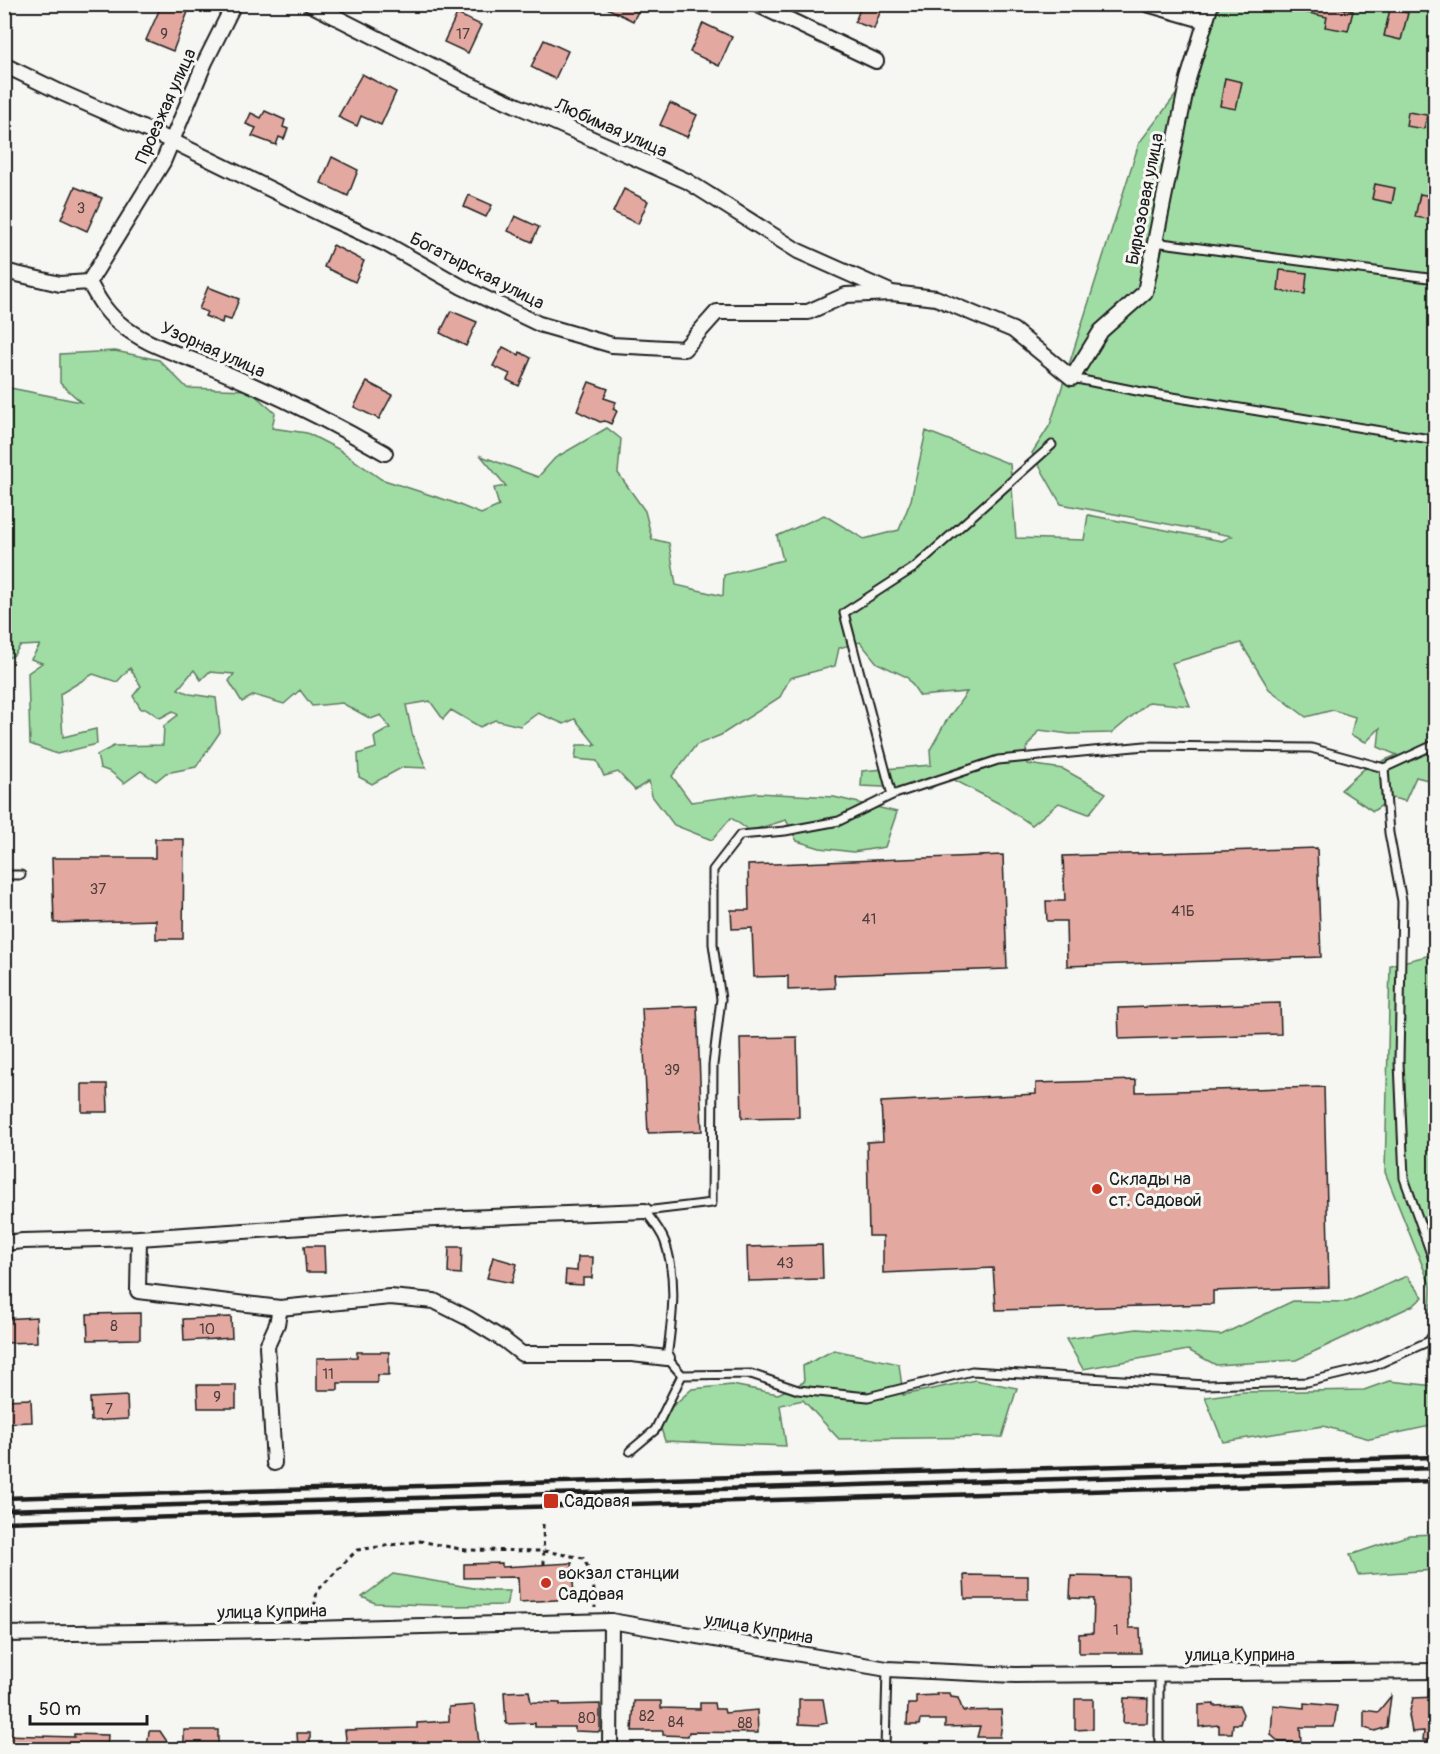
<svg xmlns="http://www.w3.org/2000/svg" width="1440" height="1754" viewBox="0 0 1440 1754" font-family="Pangolin,sans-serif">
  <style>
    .green { fill: #a0dda5; stroke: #5e7c60; stroke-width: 1.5 }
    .building { fill: #e3a9a1; stroke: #1c1c1c; stroke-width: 1.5 }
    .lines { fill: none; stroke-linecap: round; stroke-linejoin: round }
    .service-casing { stroke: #1c1c1c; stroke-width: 11 }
    .minor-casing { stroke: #1c1c1c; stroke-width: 18 }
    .path { stroke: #1c1c1c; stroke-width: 3; stroke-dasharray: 4.5 4.5; stroke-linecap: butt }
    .service { stroke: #f6f6f2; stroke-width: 7 }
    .minor { stroke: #f6f6f2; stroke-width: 14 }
    .rail { stroke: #1c1c1c; stroke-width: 4.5 }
    .poi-dot { fill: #c8321e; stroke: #f6f6f2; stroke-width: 2 }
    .labels { text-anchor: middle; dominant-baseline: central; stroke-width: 6; stroke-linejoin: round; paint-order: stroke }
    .number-label { font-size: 15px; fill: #4e3f3d }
    .street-label { font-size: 18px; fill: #1c1c1c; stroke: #f6f6f2 }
    .poi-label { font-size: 18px; fill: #1c1c1c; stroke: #f6f6f2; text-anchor: start }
  </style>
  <rect width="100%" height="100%" fill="#f6f6f2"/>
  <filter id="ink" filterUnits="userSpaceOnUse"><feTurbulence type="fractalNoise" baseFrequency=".0167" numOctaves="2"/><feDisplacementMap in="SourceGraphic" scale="12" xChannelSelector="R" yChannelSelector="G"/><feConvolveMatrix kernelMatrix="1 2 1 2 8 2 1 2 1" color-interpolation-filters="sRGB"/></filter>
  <g filter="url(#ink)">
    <g class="green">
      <path d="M1206,5H1435L1436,782L1416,777L1405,801L1393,798L1373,811L1341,790L1364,769L1397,755L1378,747L1380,728L1366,742L1351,735L1355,717L1333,710L1306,717L1269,689L1241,643L1172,663L1190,706L1149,702L1112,733L1070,734L1039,730L1026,749L1028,764L1063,769L1106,793L1089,814L1059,803L1032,825L1002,805L949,777L930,789L861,786L862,771L931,765L930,750L945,723L967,692L920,696L907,677L877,663L860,642L839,648L835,666L790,678L780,697L721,735L696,745L672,776L691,802L757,793L834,797L897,812L885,847L853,852L820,848L797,841L786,820L750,831L731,818L712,840L674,825L652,796L649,781L635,790L618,772L604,776L597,761L575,759L577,745H596L575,719L564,724L538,713L520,726L495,720L480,727L451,710L443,719L430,701L406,705L412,733L426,768L403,767L372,784L359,777L358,754L376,748L374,737L390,728L381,715L371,719L342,703L312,706L300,690L284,704L254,695L242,702L229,681L234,674L209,672L201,680L194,670L178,689L190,694L216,698L220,732L196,767L166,773L156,781L141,771L124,783L111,772L100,768L97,755L114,746L163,745L164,726L178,715L173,711L160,718L147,709H141L133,696L141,686L130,668L117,682L93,674L60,694L63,737L96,729L97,744L57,754L30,744L28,673L42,663L31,659L40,645L20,646L13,656L5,659V387L81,402L60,383V354L115,351L159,360L187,388L249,390L275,413L272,428L307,433L338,449L381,479L452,502L481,514L499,506L494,488L506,486L481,456L538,477L555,458L607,428L621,439L618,473L645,511L652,539L669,543L676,585L723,596L724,575L783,560L777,536L824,515L864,539L899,530L911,500L926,431L1010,464L1016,538L1084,540L1088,515L1222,541L1232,536L1061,504L1032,453L1050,425L1139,143L1188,79Z"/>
      <path d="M1435,954V1367L1427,1364L1431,1287L1385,1172L1390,965Z"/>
      <path d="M1407,1276L1423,1297L1414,1305L1296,1360L1216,1365L1188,1350L1083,1369L1066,1339L1137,1329L1221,1335L1293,1301L1347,1302Z"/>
      <path d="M834,1350L899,1364L903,1395L975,1380L1017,1388L1002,1437L839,1439L803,1400L780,1405L786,1446L665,1441L658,1419L692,1389L732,1385L778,1394L804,1382L803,1366Z"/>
      <path d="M1389,1381L1435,1386V1425L1370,1439L1323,1426L1223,1442L1205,1397L1243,1392L1364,1390Z"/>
      <path d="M1435,1534V1570L1358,1575L1350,1555L1410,1535Z"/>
      <path d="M393,1574L491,1591H510L506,1605L456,1606L375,1603L362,1597Z"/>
    </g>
    <g class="building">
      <path d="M162,4H191L173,51L146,40Z"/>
      <path d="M599,4H642L633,21Z"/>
      <path d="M862,4H883L874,29L855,22Z"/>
      <path d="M1294,4H1324L1353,11L1348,31L1325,27L1327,17L1294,10Z"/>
      <path d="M1390,9L1408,13L1401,40L1384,36Z"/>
      <path d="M457,14L481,25L468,53L444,42Z"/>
      <path d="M703,23L732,37L719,66L690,52Z"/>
      <path d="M544,40L568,51L555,79L531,67Z"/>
      <path d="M362,74L396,92L381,125L361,116L357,126L338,117Z"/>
      <path d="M1225,78L1242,82L1236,109L1220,106Z"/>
      <path d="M670,103L697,115L687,137L660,125Z"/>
      <path d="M265,111L285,120L283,127L288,129L284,139L279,137L276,145L252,136L256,128L246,124L251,113L261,118Z"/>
      <path d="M1408,112L1427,115L1424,129L1406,126Z"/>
      <path d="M332,157L358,170L348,196L321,183Z"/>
      <path d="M1375,184L1395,188L1392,203L1372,199Z"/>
      <path d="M75,187L102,198L87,231L61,219Z"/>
      <path d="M624,189L648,201L638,224L613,212Z"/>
      <path d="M1420,194L1436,197L1434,220L1415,217Z"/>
      <path d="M469,195L492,205L486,217L464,207Z"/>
      <path d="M515,216L539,227L532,242L508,231Z"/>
      <path d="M333,245L364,261L355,282L324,267Z"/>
      <path d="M1280,270L1307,273L1305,294L1278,291Z"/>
      <path d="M208,287L239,299L231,320L223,318L222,323L205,316L207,312L199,309Z"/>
      <path d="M451,311L477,322L466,346L440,333Z"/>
      <path d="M503,347L519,355L520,352L531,358L519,386L507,380L510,374L493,366Z"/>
      <path d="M367,382L392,395L379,419L354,407Z"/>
      <path d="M589,382L608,389L604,398L616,402L613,409L617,411L611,424L605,421L600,422L577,411Z"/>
      <path d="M155,839H184L183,939H156V920L54,923L52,858H155Z"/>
      <path d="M1317,848L1321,957L1067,966L1066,921H1047L1046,901H1065L1063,856Z"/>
      <path d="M1003,855L1007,969L834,975L835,988L788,990V976L754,977L752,928L732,929L731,910H749L748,865Z"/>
      <path d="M1280,1003L1281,1034L1119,1039L1118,1008Z"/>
      <path d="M697,1006L702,1131L648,1133L642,1008Z"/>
      <path d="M797,1037L799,1117L742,1118L740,1038Z"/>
      <path d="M1136,1080V1092L1324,1087L1329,1287L1213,1291V1304L996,1310L993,1268L883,1273V1236H869L867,1142L883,1141L881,1102L1036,1094V1083Z"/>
      <path d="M82,1084H107L108,1112H82Z"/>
      <path d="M822,1245L823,1279L748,1281L747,1247Z"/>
      <path d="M304,1246H324L325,1272H306Z"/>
      <path d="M449,1247H462L461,1274L448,1273Z"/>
      <path d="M493,1257L517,1264L512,1283L487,1278Z"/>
      <path d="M578,1257H593L592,1278H583V1285L565,1284L566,1270L577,1271Z"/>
      <path d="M140,1313V1339L88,1340L87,1314Z"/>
      <path d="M36,1317L37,1342L4,1343V1319Z"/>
      <path d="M231,1317L232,1338L184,1341L183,1319Z"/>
      <path d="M357,1352H389V1375H377V1383H338V1390H317V1358L357,1357Z"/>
      <path d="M197,1385H236V1408H198Z"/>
      <path d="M127,1396L128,1419L91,1421L90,1398Z"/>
      <path d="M31,1399L32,1422L4,1423V1400Z"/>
      <path d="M502,1563V1567L572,1563L574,1599L519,1602L518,1577L464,1578V1564Z"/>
      <path d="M964,1575L1028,1576V1599H965Z"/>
      <path d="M1071,1576L1128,1577L1129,1628H1140L1141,1653H1079V1634L1093,1633L1094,1599L1070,1598Z"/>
      <path d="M529,1691L531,1702L560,1703V1705L600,1704V1732L575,1731V1727H535V1723L506,1724L504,1692Z"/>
      <path d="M936,1693H950L951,1697L958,1698L963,1711L1001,1710L1002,1723L1000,1737H977L980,1726L945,1727V1720H920L919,1725H907L908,1704H916V1696L937,1695Z"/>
      <path d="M1391,1696L1387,1727L1375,1731L1364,1728V1710L1378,1712Z"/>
      <path d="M1436,1697V1740H1423L1424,1731L1412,1732L1409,1715L1413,1698Z"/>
      <path d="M1124,1698L1148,1699L1147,1723H1123Z"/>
      <path d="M799,1699H823L827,1723L818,1725L799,1724Z"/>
      <path d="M1075,1699H1093V1729L1075,1730Z"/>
      <path d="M634,1701H661V1708L700,1709V1703H714L715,1709H724L725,1713L757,1710L758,1733L689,1732L688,1736L663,1735V1731H632Z"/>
      <path d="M1304,1703L1337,1706L1334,1727H1300L1301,1742H1279L1271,1735L1273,1705L1304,1708Z"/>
      <path d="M1214,1704V1706L1239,1705L1243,1714L1240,1724H1233L1232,1733H1219V1725L1199,1727V1705Z"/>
      <path d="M474,1705L479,1743L457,1747L456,1744H410V1749H343L346,1739L345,1730L417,1728V1723L449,1721V1707Z"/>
      <rect x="184" y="1730" width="34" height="19"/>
      <path d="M149,1731H160L172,1749H147Z"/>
      <path d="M297,1733H310V1749H298Z"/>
      <path d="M74,1734L108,1735L107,1749H4V1735L74,1737Z"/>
    </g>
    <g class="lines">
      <defs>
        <g id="service">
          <path d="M1418,4L1436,8"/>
          <path d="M1154,242L1436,279"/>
          <path d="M1072,378L1142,392L1436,440"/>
          <path d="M1436,744L1384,768L1311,748L1145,746L998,760L892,795L839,821L785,831L740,835L713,870V944L721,999L713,1065L712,1203L645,1211C652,1220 661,1231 665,1242C678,1280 672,1320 667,1358L682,1375L751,1374L798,1390L868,1397L972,1371L1206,1385L1307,1382L1374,1366L1436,1338"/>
          <path d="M1384,768L1389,833L1402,901L1399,1062L1404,1178L1436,1268"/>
          <path d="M892,795L844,613L915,567L1052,445"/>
          <path d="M4,875H21"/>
          <path d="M630,1451L655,1430L682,1375"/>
          <path d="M1159,1673V1750"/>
          <path d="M885,1750L887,1669"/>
        </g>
        <g id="minor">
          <path d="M310,4L466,83L687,181L798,251L888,291"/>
          <path d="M756,4L876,61"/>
          <path d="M1147,4L1206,21"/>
          <path d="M4,65L60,92L172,141L331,219L386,244L462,287L539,324L612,345L684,349L717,312H808L846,295L892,293L936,298L1013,330L1072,378L1101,331L1145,292L1188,79L1211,4"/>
          <path d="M4,271L60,284L89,282C97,297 105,311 118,322C144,345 177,353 208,366C269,391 328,420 385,453"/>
          <path d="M89,282L163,162L205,62L234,4"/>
          <path d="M139,1238L138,1291L280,1308L390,1297L434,1301L468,1318L504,1340L522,1354H632L667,1358"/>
          <path d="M4,1243L23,1241L139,1238L410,1220L645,1211"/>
          <path d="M1434,1339H1436"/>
          <path d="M274,1463L267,1346L277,1324L280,1308"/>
          <path d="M4,1634L272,1630L611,1621L887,1669L1015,1675L1436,1671"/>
          <path d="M610,1750L611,1621"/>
        </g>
      </defs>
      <use href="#service" class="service-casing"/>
      <use href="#minor" class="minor-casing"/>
      <g class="path">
        <path d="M543,1524L544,1564"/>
        <path d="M313,1615L317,1591L357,1550L420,1541L465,1550L544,1551L583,1558L593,1576L595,1608"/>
      </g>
      <use href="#service" class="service"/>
      <use href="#minor" class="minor"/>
      <g class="rail">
        <path d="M4,1498L1436,1457"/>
        <path d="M4,1510L1436,1468"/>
        <path d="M4,1522L1436,1481"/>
      </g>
    </g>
  </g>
  <g class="poi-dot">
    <circle cx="1097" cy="1189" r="6"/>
    <rect x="543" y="1493" width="16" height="16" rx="3"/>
    <circle cx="546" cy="1583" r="6"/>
  </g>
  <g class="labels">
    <g class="number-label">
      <text x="164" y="34">9</text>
      <text x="463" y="34">17</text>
      <text x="81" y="208">3</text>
      <text x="98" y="889">37</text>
      <text x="1183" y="911">41Б</text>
      <text x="869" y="919">41</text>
      <text x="672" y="1070">39</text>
      <text x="785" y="1263">43</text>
      <text x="114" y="1326">8</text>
      <text x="207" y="1329">10</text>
      <text x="328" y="1374">11</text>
      <text x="217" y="1397">9</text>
      <text x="109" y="1409">7</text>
      <text x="1116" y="1630">1</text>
      <text x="647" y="1716">82</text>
      <text x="587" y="1718">80</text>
      <text x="676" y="1722">84</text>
      <text x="745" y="1723">88</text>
    </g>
    <g class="street-label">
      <text transform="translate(166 106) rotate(-66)">Проезжая улица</text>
      <text transform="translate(611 128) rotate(24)">Любимая улица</text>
      <text transform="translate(1145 199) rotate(-79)">Бирюзовая улица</text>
      <text transform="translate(477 271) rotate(27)">Богатырская улица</text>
      <text transform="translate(213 350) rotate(24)">Узорная улица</text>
      <text transform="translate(272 1612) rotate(-1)">улица Куприна</text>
      <text transform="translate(759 1629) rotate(10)">улица Куприна</text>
      <text x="1240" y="1655">улица Куприна</text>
    </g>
    <g class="poi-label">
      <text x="1109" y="1179">Склады на<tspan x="1109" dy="21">ст. Садовой</tspan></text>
      <text x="564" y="1501">Садовая</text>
      <text x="558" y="1573">вокзал станции<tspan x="558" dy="21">Садовая</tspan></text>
    </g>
  </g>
  <rect width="1440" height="1754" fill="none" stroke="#f6f6f2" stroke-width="24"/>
  <rect x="12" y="12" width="1416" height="1730" fill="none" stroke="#1c1c1c" stroke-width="2" filter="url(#ink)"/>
  <path d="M30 1715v9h117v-9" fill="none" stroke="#1c1c1c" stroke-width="3"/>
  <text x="39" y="1715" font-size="18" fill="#1c1c1c" stroke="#f6f6f2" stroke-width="4.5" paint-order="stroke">50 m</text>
</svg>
